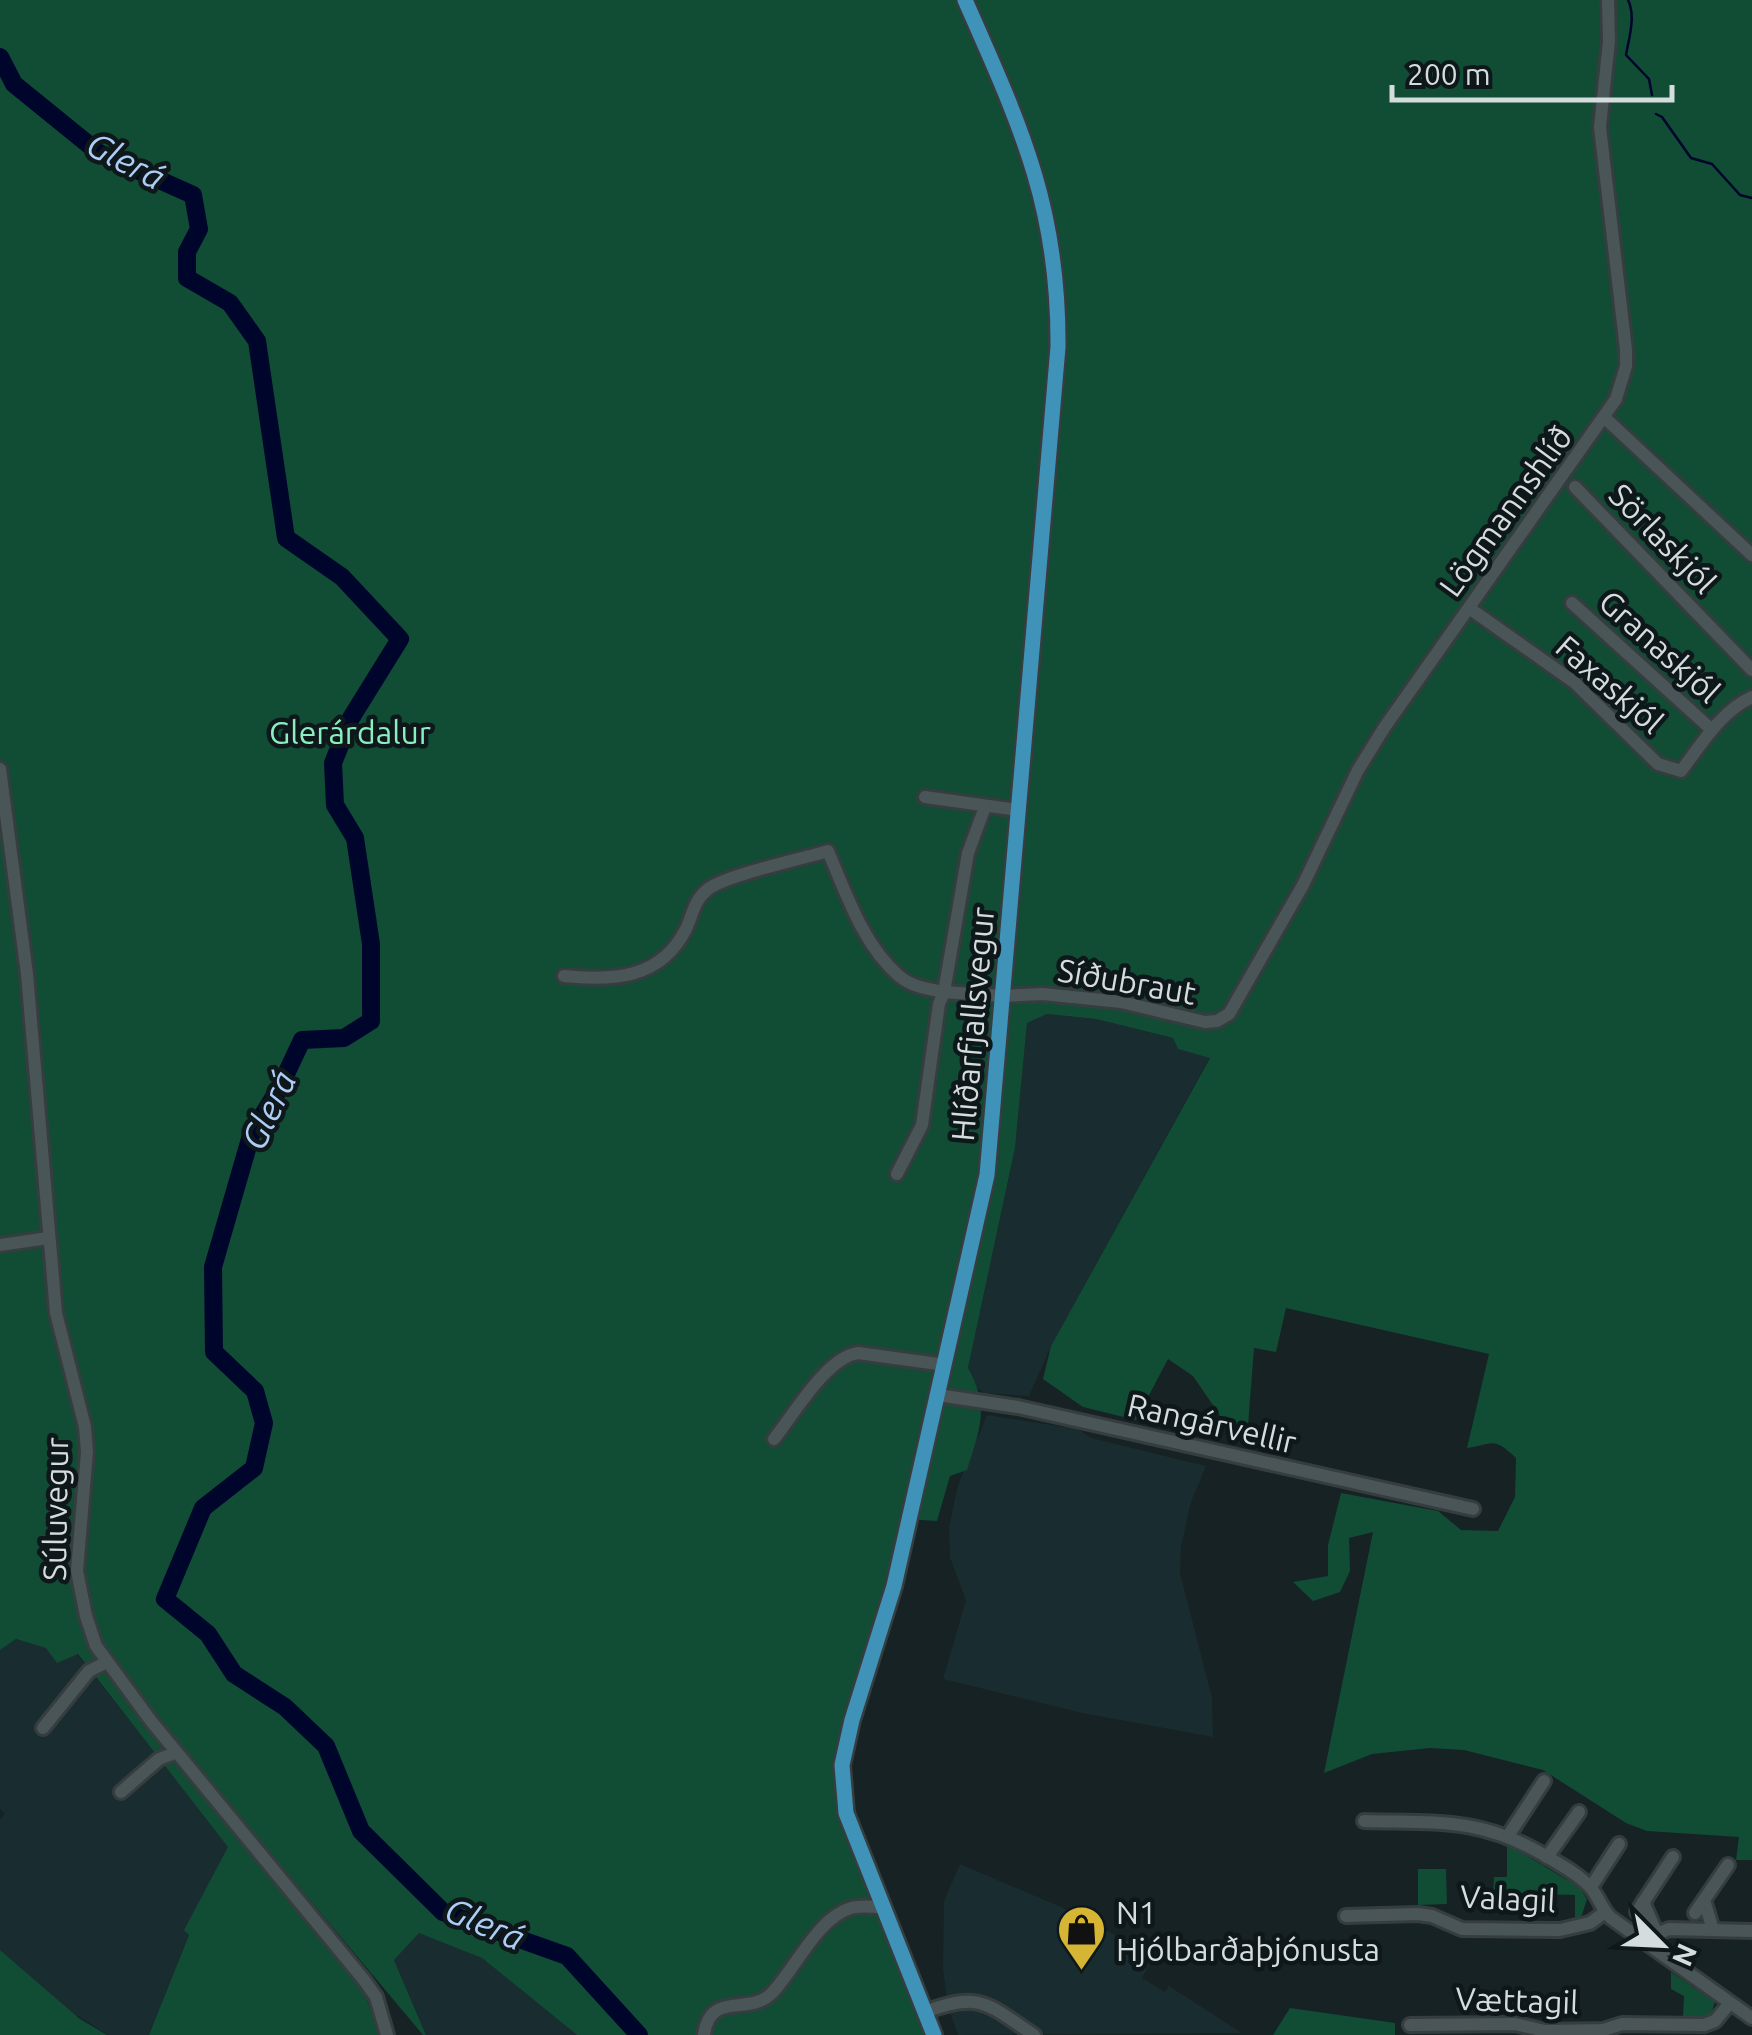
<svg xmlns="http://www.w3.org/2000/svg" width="1752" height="2035" viewBox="0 0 1752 2035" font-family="Ubuntu,sans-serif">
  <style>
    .built { fill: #192c2f }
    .green { fill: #114c35 }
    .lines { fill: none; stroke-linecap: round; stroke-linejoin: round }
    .stream { stroke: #00052c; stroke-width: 2.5 }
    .river { stroke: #00052c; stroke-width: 18 }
    .minor-casing { stroke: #353d3f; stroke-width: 18 }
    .major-casing { stroke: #353d3f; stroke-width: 20 }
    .minor { stroke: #495557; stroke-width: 12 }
    .major { stroke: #3f93b9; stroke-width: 15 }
    .labels { text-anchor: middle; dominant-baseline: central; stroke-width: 9; stroke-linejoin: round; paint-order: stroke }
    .street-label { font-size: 32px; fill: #d5dcdd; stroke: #0e181a }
    .park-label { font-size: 32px; fill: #8aeec1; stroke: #0e181a }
    .poi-label { font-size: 32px; fill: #d5dcdd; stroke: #0e181a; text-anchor: start }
    .water-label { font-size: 35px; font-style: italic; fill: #adccf6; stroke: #0e181a }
  </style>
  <rect width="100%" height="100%" fill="#172224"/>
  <g class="built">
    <path d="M1047,1014L1096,1019L1173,1038L1178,1049L1210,1057L1051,1346L1029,1396L984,1393L970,1383L968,1368L1015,1148L1027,1023Z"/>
    <path d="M987,1415L1078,1429L1091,1438L1206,1466L1190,1505L1181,1548L1180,1573L1212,1698L1213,1737L1082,1713L943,1679L966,1600L950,1558L949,1527L958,1485Z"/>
    <path d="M15,1639L77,1654L229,1847L185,1929L189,1935L149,2035H108L73,2013L0,1950V1820L5,1813L0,1809V1650Z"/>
    <path d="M960,1864L1061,1907L1154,1955L1142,1978L1165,1992L1169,1986L1242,2033L958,2035L948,2007L943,1969L944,1901Z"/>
    <path d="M419,1932L482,1958L577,2035H426L394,1960Z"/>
  </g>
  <g class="green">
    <path d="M0,0H1752V1860H1736L1739,1837L1647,1831L1626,1823L1543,1770L1464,1750L1430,1748L1372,1754L1324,1773L1373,1532L1349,1538L1350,1571L1340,1592L1313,1601L1293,1582L1328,1576V1545L1341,1493L1438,1511L1461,1530L1498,1531L1515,1497L1516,1458C1493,1436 1494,1444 1467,1448L1489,1354L1286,1308L1276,1352L1254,1348L1247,1439L1234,1436L1193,1376L1168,1359L1136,1420L1083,1407L1043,1379L1051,1346L1210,1058L1178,1049L1173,1038L1096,1019L1047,1014L1027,1023L1015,1148L968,1368C990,1407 980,1429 967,1470L950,1476L937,1521L905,1519L844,1731L837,1769L846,1834L928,2035H577L482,1958L419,1933L394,1960L426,2035H423L131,1687L101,1642L89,1649L109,1678L343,1965L365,1994L380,2035H149L189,1935L184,1930L228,1847L78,1654L57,1663L46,1648L16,1639L0,1650Z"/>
    <path d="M1507,1844L1579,1887L1587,1899L1582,1915L1575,1920V1895L1493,1893L1494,1877H1507Z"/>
    <path d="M1446,1869L1447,1904L1418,1905V1869Z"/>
    <path d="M0,1950L80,2019L107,2035H0Z"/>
    <path d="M1671,1972L1715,2002L1710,2017L1683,2016L1684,1996L1671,1989Z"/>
    <path d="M1290,2008L1395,2023V2035H1273Z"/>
  </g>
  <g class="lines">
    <g class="stream">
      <path d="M1628,0C1636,16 1629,38 1626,55L1649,79L1652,95"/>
      <path d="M1656,114L1662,117L1691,158L1712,164L1740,195L1752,198"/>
    </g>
    <path class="river" d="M0,57L14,84L99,153L193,195L199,229L187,252V278L230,303L257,341L286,538L342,577L400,639L351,718L333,763L335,805L355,838L371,944V1021L344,1038L302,1040L279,1089L252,1132L213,1267L214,1352L255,1391L264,1423L254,1468L203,1508L165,1599L208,1634L234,1674L285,1707L326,1746L361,1831L443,1912L567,1956L639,2035"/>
    <defs>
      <g id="minor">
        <path d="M1605,418L1752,555"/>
        <path d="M1575,487L1752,670"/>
        <path d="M1572,603L1712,730"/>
        <path d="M1469,608L1574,682L1658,764L1681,771C1701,745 1721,711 1752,697"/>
        <path d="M0,769L27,974L56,1313L85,1427L87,1452L77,1571L86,1616L96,1646L151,1721L364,1980L376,1997L387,2035"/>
        <path d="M925,797L1018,810"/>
        <path d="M564,976C613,981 661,979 686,929C693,914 694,900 708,889C726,875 802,859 828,851C846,893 863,945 899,976C912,987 929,989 944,992L968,853L985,807"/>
        <path d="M897,1174L922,1125L939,1004L944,992L1001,996L1043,994L1121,1002L1205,1022L1217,1021L1229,1014L1303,885L1358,770L1384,728L1616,399L1626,366V350L1600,127L1609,41L1608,0"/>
        <path d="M0,1245L48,1238"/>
        <path d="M938,1395L1018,1407L1473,1509"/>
        <path d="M774,1439C794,1414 827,1357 858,1353L945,1365"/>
        <path d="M43,1728L89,1671L107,1662"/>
        <path d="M121,1792L159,1759L175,1753"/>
        <path d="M1364,1821C1436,1823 1479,1817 1544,1855C1559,1864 1577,1873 1589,1886C1599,1896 1601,1909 1611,1918L1752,2018"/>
        <path d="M1508,1836L1544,1781"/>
        <path d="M1547,1857L1579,1812"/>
        <path d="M1591,1887L1619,1844"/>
        <path d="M1704,1900L1713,1930"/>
        <path d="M1643,1902L1657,1934"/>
        <path d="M1637,1912L1673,1857"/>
        <path d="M1695,1913L1728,1865"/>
        <path d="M1346,1916L1418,1914L1432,1916L1462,1929L1560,1930L1590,1923L1605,1912"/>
        <path d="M1648,1944L1657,1934L1669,1929L1752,1931"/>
        <path d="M925,2012C981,1991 987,2004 1034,2035"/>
        <path d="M1410,2025L1515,2024L1545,2031L1603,2030L1622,2024L1704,2025L1715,2021L1730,2003"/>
        <path d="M704,2035C710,1990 748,2016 771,1994C794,1971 818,1917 851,1908C861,1905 872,1907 882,1907"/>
      </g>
      <path id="major" d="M934,2035L846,1813L842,1765L852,1720L894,1586L987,1175L1058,347C1059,206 1020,125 965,0"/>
    </defs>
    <use href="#minor" class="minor-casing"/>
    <use href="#major" class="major-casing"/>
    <use href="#minor" class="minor"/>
    <use href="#major" class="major"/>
  </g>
  <defs>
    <symbol id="shop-pin" viewBox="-11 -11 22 30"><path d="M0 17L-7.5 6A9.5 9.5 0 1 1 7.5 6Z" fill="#d6b534" stroke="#0e181a"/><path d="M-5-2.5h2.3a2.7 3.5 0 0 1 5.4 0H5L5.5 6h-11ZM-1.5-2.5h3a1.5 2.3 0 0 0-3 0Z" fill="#111"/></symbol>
  </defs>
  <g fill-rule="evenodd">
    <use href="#shop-pin" x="1054" y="1902" width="55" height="75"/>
  </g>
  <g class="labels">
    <g class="street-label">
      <text transform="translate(1505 511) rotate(-54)">Lögmannshlíð</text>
      <text transform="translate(1663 538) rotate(46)">Sörlaskjól</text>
      <text transform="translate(1660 646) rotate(42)">Granaskjól</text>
      <text transform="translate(1610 684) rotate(41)">Faxaskjól</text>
      <text transform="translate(1127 981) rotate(10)">Síðubraut</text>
      <text transform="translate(972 1024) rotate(-85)">Hlíðarfjallsvegur</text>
      <text transform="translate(1212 1423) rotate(13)">Rangárvellir</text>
      <text transform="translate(55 1509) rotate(-89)">Súluvegur</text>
      <text transform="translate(1508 1898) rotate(3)">Valagil</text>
      <text transform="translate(1517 2000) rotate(2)">Vættagil</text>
    </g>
    <g class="park-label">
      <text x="350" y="732">Glerárdalur</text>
    </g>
    <g class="poi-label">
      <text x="1116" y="1912">N1<tspan x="1116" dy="37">Hjólbarðaþjónusta</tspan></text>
    </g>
    <g class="water-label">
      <text transform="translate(126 160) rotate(28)">Glerá</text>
      <text transform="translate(268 1110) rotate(-65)">Glerá</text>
      <text transform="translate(485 1923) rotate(23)">Glerá</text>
    </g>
  </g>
  <g transform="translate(1662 1945) rotate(114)" stroke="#0e181a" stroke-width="8" paint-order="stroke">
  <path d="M0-8L18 38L0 25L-18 38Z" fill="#d5dcdd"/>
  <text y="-15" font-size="28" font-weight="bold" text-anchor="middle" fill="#d5dcdd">N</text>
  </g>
  <path d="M1392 85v15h280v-15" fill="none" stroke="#d5dcdd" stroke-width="5"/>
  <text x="1407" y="85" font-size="30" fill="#d5dcdd" stroke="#0e181a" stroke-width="8" paint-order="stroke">200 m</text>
</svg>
